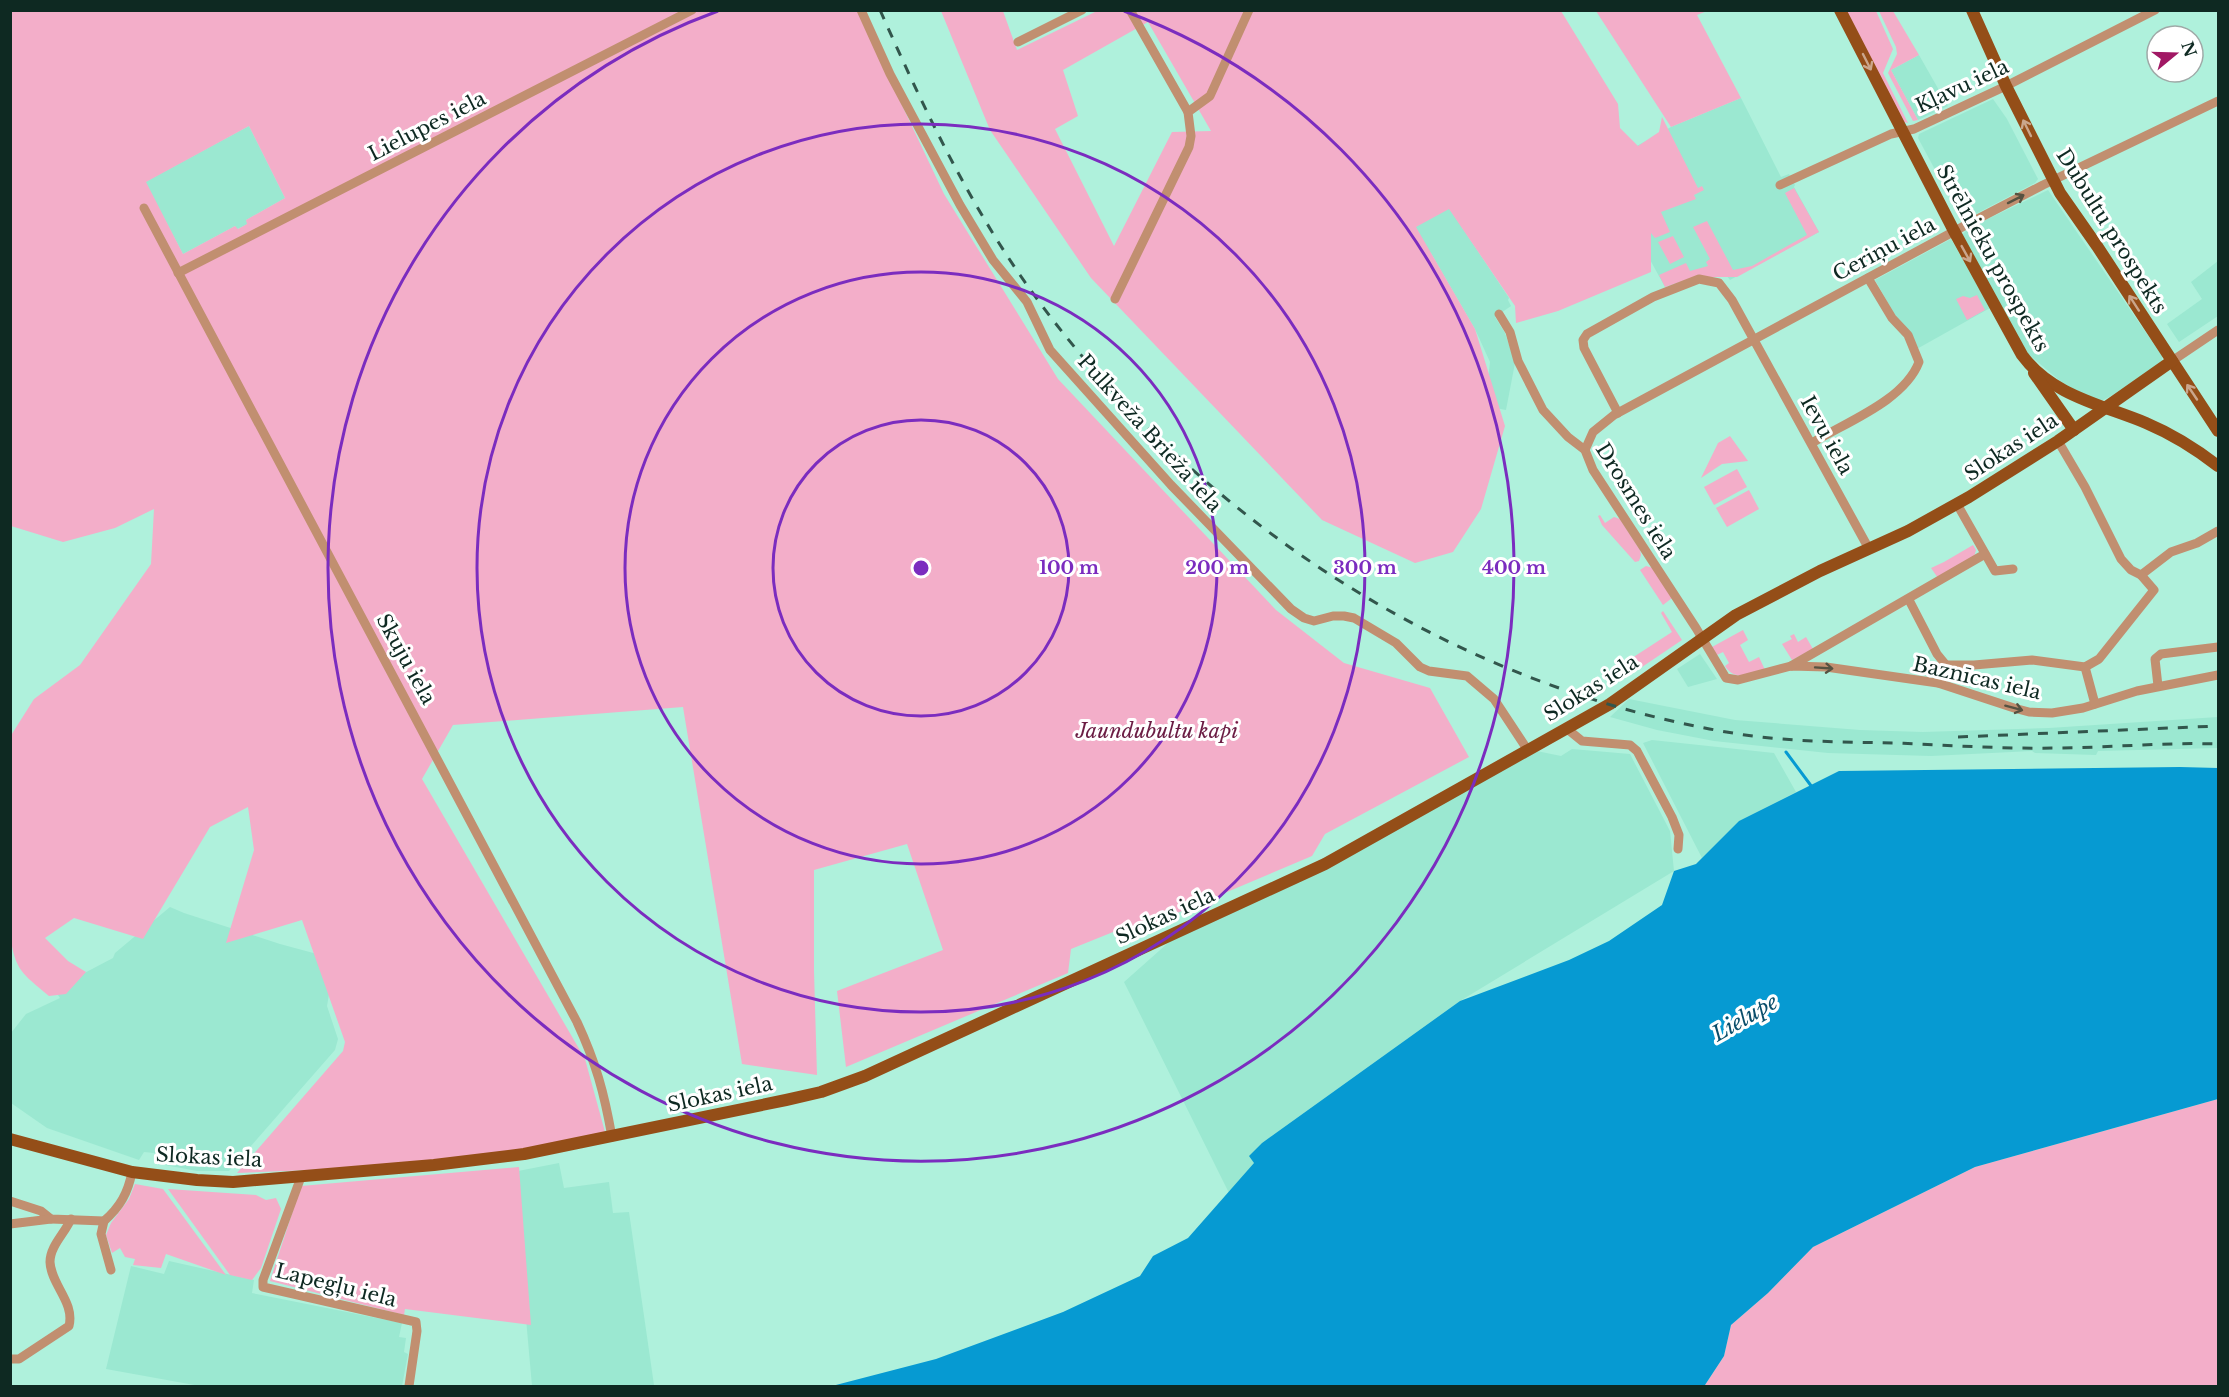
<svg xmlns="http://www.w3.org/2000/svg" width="2229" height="1397" viewBox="0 0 2229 1397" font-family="'Libre Baskerville',serif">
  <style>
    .built { fill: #9be8d1 }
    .green { fill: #f3aec9; fill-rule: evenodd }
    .water { fill: #069ad2 }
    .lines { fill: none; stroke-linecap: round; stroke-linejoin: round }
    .stream { stroke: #069ad2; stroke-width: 3 }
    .minor { stroke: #c18f70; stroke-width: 9 }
    .major { stroke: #944e18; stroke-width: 12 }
    .rail { stroke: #32564c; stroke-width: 3; stroke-dasharray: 10 10; stroke-linecap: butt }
    .oneway { stroke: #caa68c }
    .oneway2 { stroke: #565241 }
    .ring { fill: none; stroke: #7b2cbf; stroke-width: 3 }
    .labels { text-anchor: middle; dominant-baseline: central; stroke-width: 6; stroke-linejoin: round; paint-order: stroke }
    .street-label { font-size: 20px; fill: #0e2922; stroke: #fff }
    .park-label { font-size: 20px; font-style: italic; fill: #6b1d44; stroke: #fff }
    .water-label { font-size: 21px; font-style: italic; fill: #0a4e6b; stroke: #fff }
    .centre { fill: #7b2cbf; stroke: #fff; stroke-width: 3 }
    .ring-label { font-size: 18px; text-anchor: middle; font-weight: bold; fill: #7b2cbf; stroke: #fff; stroke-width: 6; stroke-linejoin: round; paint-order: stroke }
  </style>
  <rect width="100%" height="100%" fill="#aff1dc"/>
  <g class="built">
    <path d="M1293,11L1449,208L1509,298L1508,300L1511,306L1495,317L1505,333L1515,363L1506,410L1485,406L1490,362L1475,329L1431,253L1412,266Z"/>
    <path d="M1919,55L1948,106L1918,120L1891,70Z"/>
    <path d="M1741,98L1781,177L1789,174L1795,185L1794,187L1819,232L1730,280L1727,276L1695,277L1665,287L1599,167L1671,127Z"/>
    <path d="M1993,99L2007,119L2038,179L2035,183L1966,219L1954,205L1918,138L1919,134Z"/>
    <path d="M249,126L285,198L246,220L248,224L237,229L235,226L183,254L145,182Z"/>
    <path d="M2048,190L2162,356V362L2111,396L2101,401L2076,391L2059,380L2027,353L1962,235L1969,228Z"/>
    <path d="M1951,239L1990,308L1915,350L1875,280Z"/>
    <path d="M2218,261V316L2179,342L2167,324L2202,299L2191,282Z"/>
    <path d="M1700,654L1717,679L1688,687L1677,669Z"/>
    <path d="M1629,699L1735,720L1860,730L1923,732L2049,728L2218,717V748L2098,751L2096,755L2035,753L2032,751L1931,756L1828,753L1714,741L1657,730L1610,717Z"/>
    <path d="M1652,740L1774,753L1796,792L1739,821L1702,858L1643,743Z"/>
    <path d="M1527,749L1561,756L1572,749L1630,754L1670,831L1674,871L1460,1001L1262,1143L1250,1156L1254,1163L1229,1193L1124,982L1186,927L1308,872Z"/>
    <path d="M170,907L184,913L280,944L317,954L329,994L327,1006L338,1039L335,1050L229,1171H197L165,1165L158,1154L154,1153L144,1152L139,1160L47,1128L11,1103V1033L26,1014L60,998L54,989L113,958L115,953Z"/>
    <path d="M559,1163L564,1188L609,1182L613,1213L629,1212L654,1385L638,1386H532L513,1172Z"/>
    <path d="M169,1261L254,1280L252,1293L402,1323L399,1337L406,1338L404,1352L408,1354L402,1386H200L106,1369L131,1266L164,1274Z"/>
  </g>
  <g class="green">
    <path d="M857,10L944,194L1058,379L1276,610L1344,663L1430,688L1469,757L1325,834L1312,856L1130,933L1123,928L1071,949L1068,973L846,1067L837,991L943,950L907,844L814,870V971L817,1075L742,1064L683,707L453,725L422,779L585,1059L605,1132L538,1151L434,1165L237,1173L343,1051L345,1042L302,920L226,943L254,850L248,807L210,827L143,939L74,918L45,938L68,961L86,972L66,994L49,996C22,973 15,971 10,934V737L34,699L80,665L151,564L154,509L115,528L63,542L11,526V11ZM249,126L285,198L246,220L247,224L238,229L235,226L183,254L146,182Z"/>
    <path d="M941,11H1003L1017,50L1097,11H1561L1618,104L1620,128L1638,146L1659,132L1662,117L1698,188L1702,186L1704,190L1694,195L1696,199L1661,212L1670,232L1655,238L1651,233V272L1558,311L1516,323L1515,306L1449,209L1416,227L1475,329L1505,426L1481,509L1453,552L1415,563L1322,520L1091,278L990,130ZM1148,22L1211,131L1172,132L1114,246L1055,129L1078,116L1063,70Z"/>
    <path d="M1596,11H1707L1697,15L1741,98L1671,127Z"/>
    <path d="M1845,11H1876L1893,49L1883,73L1908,123L1904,122Z"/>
    <path d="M1879,11H1893L1919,55L1891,70L1918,120L1913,121L1888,73L1897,54L1896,47Z"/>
    <path d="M1794,188L1819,232L1737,277H1695L1665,287L1659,275L1686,263L1690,271L1708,266L1706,262L1710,259L1693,227L1707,221L1733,270L1752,266L1807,235L1785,193Z"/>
    <path d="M1673,236L1684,257L1670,264L1658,242Z"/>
    <path d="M1977,295L1985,310L1967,320L1956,299L1963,296L1970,298Z"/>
    <path d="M1730,436L1748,461L1722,464L1701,478L1718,443Z"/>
    <path d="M1737,469L1747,487L1714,505L1704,487Z"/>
    <path d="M1749,490L1759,509L1727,527L1716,508Z"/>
    <path d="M1600,515L1605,523L1614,517L1620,519L1640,550L1641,555L1639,561L1635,562L1602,525L1598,516Z"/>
    <path d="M1973,545L1976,550L1974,557L1938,578L1931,568L1944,562Z"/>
    <path d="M1646,566L1653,568L1672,598L1663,605L1640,570Z"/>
    <path d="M1663,611L1682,640L1642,667L1632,658L1672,632L1661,613Z"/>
    <path d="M1743,630L1748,640L1740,645L1749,662L1759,657L1765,670C1750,674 1735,682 1725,666L1729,663L1723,652L1717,655L1712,647Z"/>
    <path d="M1794,634L1798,642L1806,637L1813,649L1792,660L1782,644L1792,639L1790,636Z"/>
    <path d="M2218,1099V1386H1701L1705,1385L1724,1356L1731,1325L1768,1293L1813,1247L1975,1167Z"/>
    <path d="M519,1167L531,1325L405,1309L404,1315L270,1281L301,1186Z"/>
    <path d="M135,1184L163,1189L226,1275L166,1254L161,1268L133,1265L135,1259L125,1257L120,1248L112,1253L106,1235L111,1223L129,1199Z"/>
    <path d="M168,1189L256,1195L266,1200L276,1198L281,1209L261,1268L252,1280L230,1275Z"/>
  </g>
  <path class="water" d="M2180,767L2218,768V1099L1975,1167L1813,1247L1768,1293L1731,1325L1724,1356L1705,1385L1701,1386H832L936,1359L1063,1312L1140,1276L1153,1256L1188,1238L1254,1163L1249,1156L1262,1143L1460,1001L1569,960L1609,941L1662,905L1674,871L1696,864L1739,821L1839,771Z"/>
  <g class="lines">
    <path class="stream" d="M1786,752L1812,787"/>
    <g class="minor">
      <path d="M861,10L890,74L960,205L993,260L1027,302L1050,350L1171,485L1291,609L1304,618L1314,621L1333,616H1344L1354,618L1396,643L1420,667L1429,671L1467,676L1494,699L1527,749"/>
      <path d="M1130,10L1188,112"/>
      <path d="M1018,42L1082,10"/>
      <path d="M1780,185L1891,134L1914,129L2006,86L2155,10"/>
      <path d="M144,208C288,480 435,750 577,1022C596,1063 604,1092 612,1137"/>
      <path d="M178,273L692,10"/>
      <path d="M1115,299L1189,147L1191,136L1188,112L1210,96L1249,10"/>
      <path d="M1499,314L1510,332L1518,361L1543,410L1568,437L1585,450L1593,470L1696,628L1726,678L1738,680L1791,666L1826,667L1938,683L2014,708L2029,712L2052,713L2083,708L2137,691L2218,675"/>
      <path d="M2172,361L2218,330"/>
      <path d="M1618,413L1584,348L1583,340L1587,334L1653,297L1699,279L1719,283L1732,300L1869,549"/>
      <path d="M1812,443C1846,422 1904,401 1919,362L1908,335L1892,318L1868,278"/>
      <path d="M1585,450L1593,432L1614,415L1964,226L2043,185L2218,101"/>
      <path d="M1957,504L1995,571L2013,569"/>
      <path d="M2141,575L2171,552L2197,543L2218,531"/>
      <path d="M1909,600L1937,654L1946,665L1938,683"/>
      <path d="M1946,665H1974L2032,660L2085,667L2099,659L2154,590L2141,575L2131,570L2121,559L2085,487L2058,441"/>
      <path d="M1791,666L1985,554"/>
      <path d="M2085,667L2095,704"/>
      <path d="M2158,686L2155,659L2161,654L2218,647"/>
      <path d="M1566,728L1582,741L1630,745L1637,751L1672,817L1679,835L1678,849"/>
      <path d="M301,1177L263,1280V1287L416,1322L417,1331L409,1386"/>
      <path d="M10,1201L41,1211L51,1219L104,1221C120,1207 128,1193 132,1172"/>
      <path d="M104,1221L101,1234L111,1270"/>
      <path d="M10,1224L51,1219"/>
      <path d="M10,1359H19L69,1326C75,1302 51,1285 50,1262C50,1246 65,1233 71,1219"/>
    </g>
    <g class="major">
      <path d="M1840,10L1954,231L2022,355C2052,396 2103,405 2146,423C2172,434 2196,449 2218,466"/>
      <path d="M1972,10L2006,86L2060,193L2097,246L2218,431"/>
      <path d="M2034,373L2074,430"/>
      <path d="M10,1139L132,1172L197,1180L233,1182L434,1165L524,1154L786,1100L821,1092L865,1076L1325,864L1610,704L1736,615L1820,571L1908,531L1969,497L2058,441L2172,361"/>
    </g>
    <g class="rail">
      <path d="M880,10C921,102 963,192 1020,275C1186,515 1455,691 1745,735C1794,742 1845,742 1894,743C1947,745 2000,749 2052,748C2108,748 2163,742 2218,744"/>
      <path d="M1958,737L2218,726"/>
    </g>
  </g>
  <defs><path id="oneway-shaft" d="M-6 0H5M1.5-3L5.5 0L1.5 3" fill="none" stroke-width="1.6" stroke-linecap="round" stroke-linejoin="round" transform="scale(1.5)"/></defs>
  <g class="oneway">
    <use href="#oneway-shaft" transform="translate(1867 62) rotate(63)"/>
    <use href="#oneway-shaft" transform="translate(2027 128) rotate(-116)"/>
    <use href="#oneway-shaft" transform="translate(1966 254) rotate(61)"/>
    <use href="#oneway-shaft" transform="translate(2134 303) rotate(-123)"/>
    <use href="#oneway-shaft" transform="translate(2192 392) rotate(-124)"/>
  </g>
  <g class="oneway2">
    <use href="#oneway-shaft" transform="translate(2016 199) rotate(-27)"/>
    <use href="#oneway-shaft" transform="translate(1824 668) rotate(4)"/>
    <use href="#oneway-shaft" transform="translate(2014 708) rotate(15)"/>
  </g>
  <g class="ring">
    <circle cx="921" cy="568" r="148"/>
    <circle cx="921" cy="568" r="296"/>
    <circle cx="921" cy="568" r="444"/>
    <path d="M1124 11A593 593 0 1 1 718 11"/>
  </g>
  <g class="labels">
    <g class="street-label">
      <text transform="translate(1962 86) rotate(-25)">Kļavu iela</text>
      <text transform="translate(427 126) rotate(-27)">Lielupes iela</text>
      <text transform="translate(2112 231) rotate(58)">Dubultu prospekts</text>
      <text transform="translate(1884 249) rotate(-28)">Ceriņu iela</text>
      <text transform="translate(1993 258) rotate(61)">Strēlnieku prospekts</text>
      <text transform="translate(1150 433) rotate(48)">Pulkveža Brieža iela</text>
      <text transform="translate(1827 435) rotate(61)">Ievu iela</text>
      <text transform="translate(2011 447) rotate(-33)">Slokas iela</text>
      <text transform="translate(1636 501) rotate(58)">Drosmes iela</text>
      <text transform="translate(406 659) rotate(61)">Skuju iela</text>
      <text transform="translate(1977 678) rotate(13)">Baznīcas iela</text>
      <text transform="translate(1591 688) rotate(-32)">Slokas iela</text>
      <text transform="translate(1165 916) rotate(-25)">Slokas iela</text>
      <text transform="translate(720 1094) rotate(-12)">Slokas iela</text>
      <text transform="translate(209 1157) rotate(3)">Slokas iela</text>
      <text transform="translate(336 1285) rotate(14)">Lapegļu iela</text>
    </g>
    <g class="park-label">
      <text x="1157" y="731">Jaundubultu kapi</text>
    </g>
    <g class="water-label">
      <text transform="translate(1745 1018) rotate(-30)">Lielupe</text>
    </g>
  </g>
  <circle cx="921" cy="568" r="9" class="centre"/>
  <g class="ring-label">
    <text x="1069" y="574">100 m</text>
    <text x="1217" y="574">200 m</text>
    <text x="1365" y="574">300 m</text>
    <text x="1514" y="574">400 m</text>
  </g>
  <rect width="2229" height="1397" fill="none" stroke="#0e2922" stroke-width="24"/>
  <g transform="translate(2175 54) rotate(71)"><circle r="28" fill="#ffffff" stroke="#9fa9a7" stroke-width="1.5"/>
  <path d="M0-4.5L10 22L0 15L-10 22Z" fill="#a11864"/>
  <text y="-9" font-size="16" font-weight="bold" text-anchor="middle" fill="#0e2922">N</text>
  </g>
</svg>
